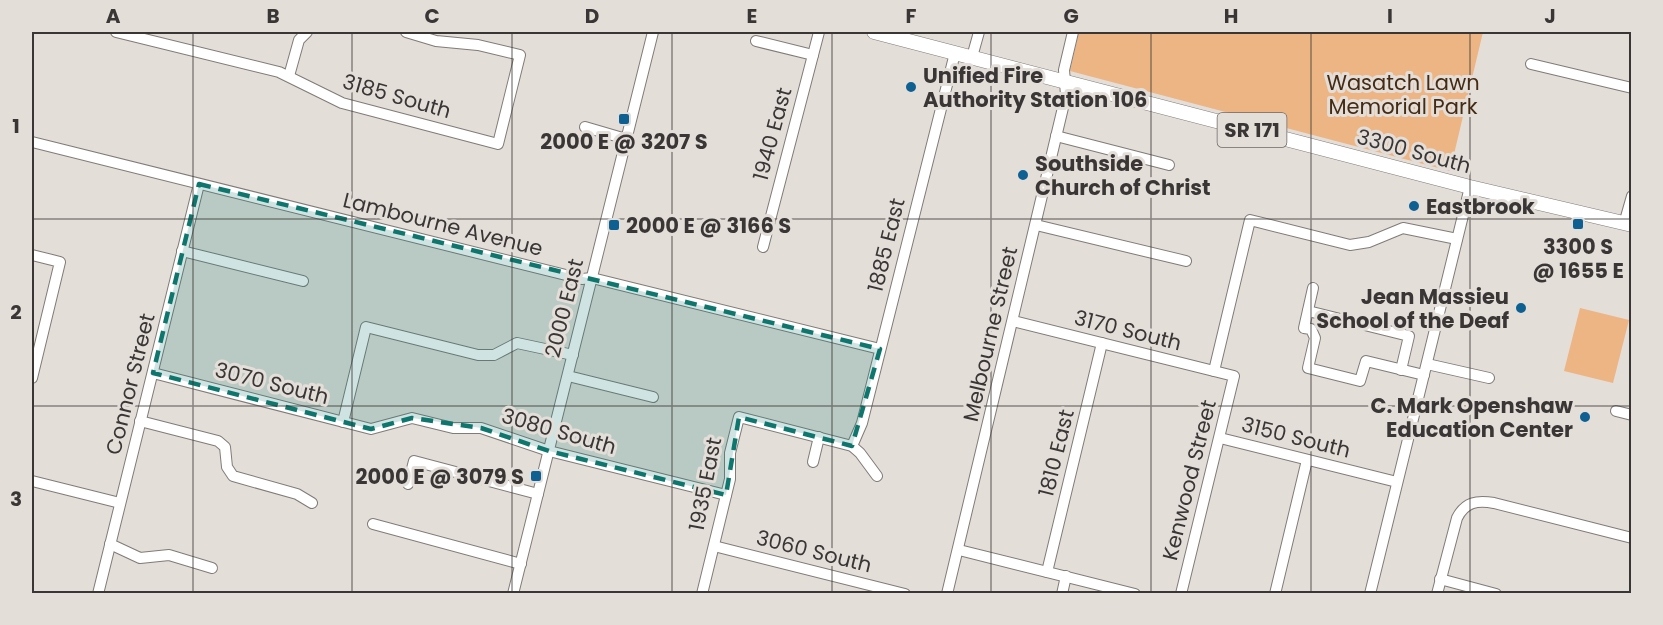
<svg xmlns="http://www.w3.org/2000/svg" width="1663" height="625" viewBox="0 0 1663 625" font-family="Poppins,sans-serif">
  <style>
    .green { fill: #edb484 }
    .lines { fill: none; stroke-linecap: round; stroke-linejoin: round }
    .minor-casing { stroke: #807b77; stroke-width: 12 }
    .major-casing { stroke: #807b77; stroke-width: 15 }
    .minor { stroke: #fff; stroke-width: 10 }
    .major { stroke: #fff; stroke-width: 14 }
    .marked { fill: #0f766e; fill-opacity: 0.2; stroke: #0f766e; stroke-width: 4.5; stroke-dasharray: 12 8; stroke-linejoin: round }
    .grid { fill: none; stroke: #393635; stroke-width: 1.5; stroke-opacity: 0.55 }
    .poi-dot { fill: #0f6092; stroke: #e4ded9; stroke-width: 2 }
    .labels { text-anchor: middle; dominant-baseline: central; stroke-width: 6; stroke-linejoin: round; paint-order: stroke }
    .shield { fill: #e4ded9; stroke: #6c6866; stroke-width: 1.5 }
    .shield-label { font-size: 20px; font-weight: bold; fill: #393635 }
    .poi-label { font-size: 21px; font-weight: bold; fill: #393635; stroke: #e4ded9; text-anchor: start }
    .park-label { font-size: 21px; fill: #452b13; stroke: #e4ded9 }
    .street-label { font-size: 21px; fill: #393635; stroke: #e4ded9 }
    .neatline { fill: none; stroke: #393635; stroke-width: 2 }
    .grid-label { font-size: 20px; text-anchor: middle; font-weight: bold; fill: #393635 }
  </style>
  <rect width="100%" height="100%" fill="#e4ded9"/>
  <g class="green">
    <path d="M1079,32H1483L1450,171L1070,71Z"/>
    <path d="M1580,308L1629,320L1613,383L1564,371Z"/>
  </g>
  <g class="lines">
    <defs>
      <g id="minor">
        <path d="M116,32L279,72L342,103L498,144L520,55L478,45L436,41L406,32"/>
        <path d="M756,41L813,55"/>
        <path d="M972,57L979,32"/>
        <path d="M1531,64L1632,88"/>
        <path d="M289,76L299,40L307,32"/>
        <path d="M585,127L626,139"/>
        <path d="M1056,136L1169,165"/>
        <path d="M32,142L582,279L592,278L880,349"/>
        <path d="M1624,224L1632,196"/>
        <path d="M1036,225L1186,261"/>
        <path d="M763,247L819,32"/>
        <path d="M182,251L303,281"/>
        <path d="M32,255L60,262L32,378"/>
        <path d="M1313,288L1304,328L1311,329L1315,338L1308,368L1360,381L1366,361L1424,375"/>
        <path d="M1308,311L1409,336L1401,370"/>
        <path d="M1013,321L1234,376L1181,594"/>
        <path d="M1427,364L1489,378"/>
        <path d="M1214,371L1250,220L1350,245L1369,242L1403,228L1457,239"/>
        <path d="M153,373L371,429L412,418L453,428H481L549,451L726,495"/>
        <path d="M568,376L653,397"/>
        <path d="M1616,411L1632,415"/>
        <path d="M140,421L218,441L225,447L227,467L233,476L297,494L312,503"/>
        <path d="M343,422L366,327L478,355H494L517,343L573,355"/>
        <path d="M1220,438L1397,482"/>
        <path d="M852,446L862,423L955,53"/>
        <path d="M813,462L819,437"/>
        <path d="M32,481L120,503"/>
        <path d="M408,484L414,461L538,494"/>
        <path d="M373,524L521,564"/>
        <path d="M110,544L140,558L169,555L212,568"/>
        <path d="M714,546L905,594"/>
        <path d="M959,550L1135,594"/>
        <path d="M1047,572L1102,343"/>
        <path d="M1440,579L1496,594"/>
        <path d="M98,594L199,184"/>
        <path d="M513,594L653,32"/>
        <path d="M702,594L730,479V453L739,417L852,446L860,453L877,476"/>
        <path d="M947,594L1066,95L1064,70L1073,32"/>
        <path d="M1062,594L1066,576"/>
        <path d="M1275,594L1307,460"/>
        <path d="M1370,594L1470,187"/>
        <path d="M1437,594L1457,518C1465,502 1477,500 1494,503L1632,538"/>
      </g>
      <path id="major" d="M874,32L1470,187L1632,225"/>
    </defs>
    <use href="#minor" class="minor-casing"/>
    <use href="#major" class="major-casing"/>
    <use href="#minor" class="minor"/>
    <use href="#major" class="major"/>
  </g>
  <path class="marked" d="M199,184L880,349L852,446L739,417L726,495L549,451L481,428L412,418L371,429L153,373Z"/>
  <path class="grid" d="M193,32V594M352,32V594M512,32V594M672,32V594M832,32V594M991,32V594M1151,32V594M1311,32V594M1470,32V594M32,219H1632M32,406H1632"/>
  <g class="poi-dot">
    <circle cx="911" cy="87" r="6"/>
    <rect x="618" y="113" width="12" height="12" rx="3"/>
    <circle cx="1023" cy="175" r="6"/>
    <circle cx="1414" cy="206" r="6"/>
    <rect x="1572" y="218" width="12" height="12" rx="3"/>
    <rect x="608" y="219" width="12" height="12" rx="3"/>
    <circle cx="1521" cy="308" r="6"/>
    <circle cx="1585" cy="417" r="6"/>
    <rect x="530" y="470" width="12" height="12" rx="3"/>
  </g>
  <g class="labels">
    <rect class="shield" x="1217.5" y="113" width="69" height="34" rx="4.5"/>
    <g class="shield-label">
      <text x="1252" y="130">SR 171</text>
    </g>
    <g class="poi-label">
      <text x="923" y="75">Unified Fire<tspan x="923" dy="24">Authority Station 106</tspan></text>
      <text x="624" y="141" text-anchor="middle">2000 E @ 3207 S</text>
      <text x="1035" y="163">Southside<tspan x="1035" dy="24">Church of Christ</tspan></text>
      <text x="1426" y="206">Eastbrook</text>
      <text x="626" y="225">2000 E @ 3166 S</text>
      <text x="1578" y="246" text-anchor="middle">3300 S<tspan x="1578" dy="24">@ 1655 E</tspan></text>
      <text x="1509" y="296" text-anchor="end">Jean Massieu<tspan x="1509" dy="24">School of the Deaf</tspan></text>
      <text x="1573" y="405" text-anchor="end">C. Mark Openshaw<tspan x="1573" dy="24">Education Center</tspan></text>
      <text x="524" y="476" text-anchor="end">2000 E @ 3079 S</text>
    </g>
    <g class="park-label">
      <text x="1403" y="82">Wasatch Lawn<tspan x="1403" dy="24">Memorial Park</tspan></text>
    </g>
    <g class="street-label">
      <text transform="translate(397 96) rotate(16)">3185 South</text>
      <text transform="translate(772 134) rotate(-75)">1940 East</text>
      <text transform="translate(1414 151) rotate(15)">3300 South</text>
      <text transform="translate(443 224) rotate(14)">Lambourne Avenue</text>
      <text transform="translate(886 245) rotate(-76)">1885 East</text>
      <text transform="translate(564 308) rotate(-76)">2000 East</text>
      <text transform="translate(1128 330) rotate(14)">3170 South</text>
      <text transform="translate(990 334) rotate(-77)">Melbourne Street</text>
      <text transform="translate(272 383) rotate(14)">3070 South</text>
      <text transform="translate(130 384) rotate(-76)">Connor Street</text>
      <text transform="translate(559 431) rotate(16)">3080 South</text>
      <text transform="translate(1296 437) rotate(14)">3150 South</text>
      <text transform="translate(1056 453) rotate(-76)">1810 East</text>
      <text transform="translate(1189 480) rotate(-76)">Kenwood Street</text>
      <text transform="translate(705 484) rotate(-79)">1935 East</text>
      <text transform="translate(814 551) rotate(14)">3060 South</text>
    </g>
  </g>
  <rect width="1663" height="625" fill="none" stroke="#e4ded9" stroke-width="66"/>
  <rect x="33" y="33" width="1597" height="559" class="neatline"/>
  <g class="grid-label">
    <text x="113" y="23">A</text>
    <text x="273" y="23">B</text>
    <text x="432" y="23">C</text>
    <text x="592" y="23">D</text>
    <text x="752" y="23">E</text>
    <text x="911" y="23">F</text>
    <text x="1071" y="23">G</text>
    <text x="1231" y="23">H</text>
    <text x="1390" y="23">I</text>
    <text x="1550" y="23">J</text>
    <text x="16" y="133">1</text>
    <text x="16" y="319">2</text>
    <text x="16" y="506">3</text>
  </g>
</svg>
